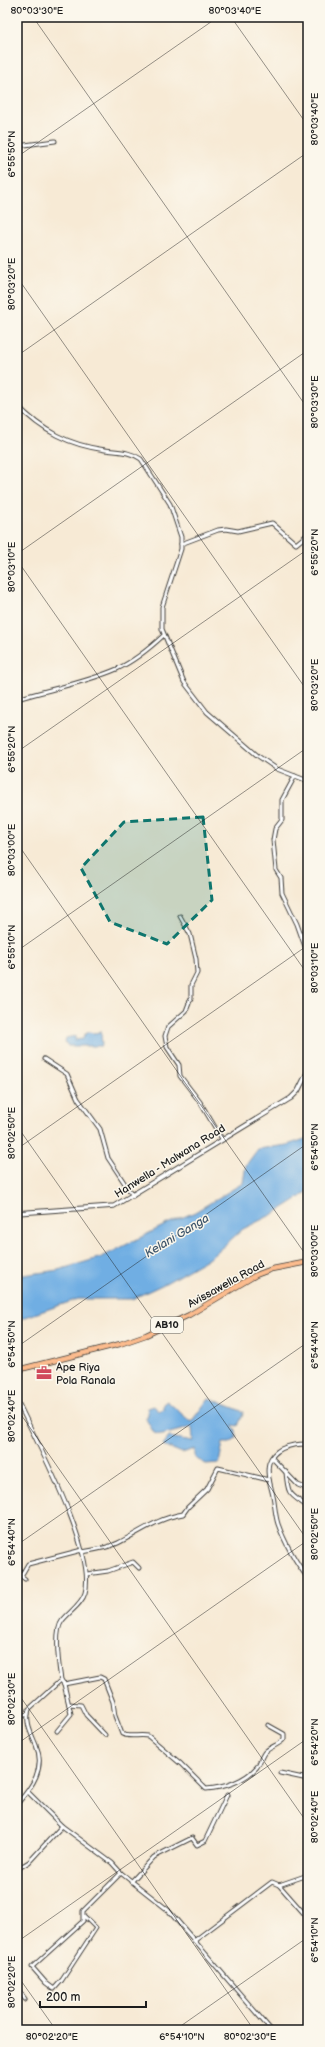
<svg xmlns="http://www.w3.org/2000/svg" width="325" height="2047" viewBox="0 0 325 2047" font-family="'Balsamiq Sans',sans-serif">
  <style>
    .water { fill: #70aee3; stroke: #466580 }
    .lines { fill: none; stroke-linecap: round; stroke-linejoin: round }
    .minor-casing { stroke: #3d3b38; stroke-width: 5 }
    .tertiary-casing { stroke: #3d3b38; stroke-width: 5.5 }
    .primary-casing { stroke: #3d3b38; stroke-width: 6 }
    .minor { stroke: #fff; stroke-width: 3 }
    .tertiary { stroke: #fff; stroke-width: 3.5 }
    .primary { stroke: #fbbb8d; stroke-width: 4.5 }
    .marked { fill: #0f766e; fill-opacity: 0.2; stroke: #0f766e; stroke-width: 3; stroke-dasharray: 8 5; stroke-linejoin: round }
    .ticks { fill: none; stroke: #1c1c1c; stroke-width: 1; stroke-opacity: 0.45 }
    .labels { text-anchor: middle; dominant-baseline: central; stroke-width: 3; stroke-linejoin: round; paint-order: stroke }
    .shield { fill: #fbf7ec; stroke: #5f5e5a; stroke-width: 1 }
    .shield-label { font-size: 10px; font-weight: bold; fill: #1c1c1c }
    .street-label { font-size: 11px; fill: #1c1c1c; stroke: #fbf7ec }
    .poi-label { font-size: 11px; fill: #1c1c1c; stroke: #fbf7ec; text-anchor: start }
    .water-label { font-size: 12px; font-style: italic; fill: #3e566c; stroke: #fbf7ec }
    .neatline { fill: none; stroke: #1c1c1c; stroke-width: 1.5 }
    .ticks-label { font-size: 10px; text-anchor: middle; fill: #1c1c1c }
  </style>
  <rect width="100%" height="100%" fill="#fbf7ec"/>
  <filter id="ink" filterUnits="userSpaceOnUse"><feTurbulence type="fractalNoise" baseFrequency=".025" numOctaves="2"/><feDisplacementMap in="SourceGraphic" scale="8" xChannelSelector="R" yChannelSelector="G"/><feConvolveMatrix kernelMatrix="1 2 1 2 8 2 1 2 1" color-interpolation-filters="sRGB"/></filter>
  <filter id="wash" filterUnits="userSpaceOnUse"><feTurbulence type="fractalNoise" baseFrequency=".012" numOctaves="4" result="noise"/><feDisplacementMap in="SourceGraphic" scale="16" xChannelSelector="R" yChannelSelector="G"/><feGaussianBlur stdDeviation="0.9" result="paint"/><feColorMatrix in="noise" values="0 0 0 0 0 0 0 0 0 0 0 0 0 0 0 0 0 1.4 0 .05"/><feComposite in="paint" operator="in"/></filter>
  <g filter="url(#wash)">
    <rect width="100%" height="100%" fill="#f7ead5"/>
    <g class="water">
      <path d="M89,1032L93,1033L101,1032L102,1046H68L65,1042L66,1038L75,1036V1040L83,1039L84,1035Z"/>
      <path d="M308,1138V1191L305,1194L273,1214L243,1229L211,1257L164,1284L132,1299H78L17,1320V1276L58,1270L102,1257L167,1224L195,1212L243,1183L246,1165L258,1149L287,1145Z"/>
      <path d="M209,1398L244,1412L238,1426L232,1425L236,1430V1439L230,1443H223L219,1463L206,1464L195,1458V1449L182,1453L163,1445L169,1437L193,1441L192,1427L162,1435L154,1433L146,1419L148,1408L154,1406L159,1411L163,1409V1404L167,1401L191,1422Z"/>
    </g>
  </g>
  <g filter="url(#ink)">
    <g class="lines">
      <defs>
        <g id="minor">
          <path d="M17,146L55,141"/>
          <path d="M17,405C42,431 69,445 105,450C119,452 129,451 141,459L170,504L181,537V549L162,607V629L184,682L207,712L258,756L277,769L308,781"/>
          <path d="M181,544L218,530L226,529L238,531L272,523L296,544L308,534"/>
          <path d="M17,699C50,689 85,683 117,669C134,661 150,648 164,635"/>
          <path d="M295,776L282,800V820L275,829L273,840L276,870L281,878L282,893L297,924L308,955"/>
          <path d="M180,916L190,934L196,959L197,973L191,985V998L186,1011L168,1027L165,1036L167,1047L179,1065L180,1076L200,1102L222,1139"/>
          <path d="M44,1059L67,1074L78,1099L100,1129L108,1158L133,1196"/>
          <path d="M17,1400C36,1441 97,1552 85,1593C82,1604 69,1612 62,1621C54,1631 59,1667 61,1680L29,1709C25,1723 31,1733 36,1745C46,1768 32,1787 17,1804"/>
          <path d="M308,1444C294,1444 274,1447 269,1463C266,1474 271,1486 273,1496C275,1505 275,1515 278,1524C284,1541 296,1563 308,1578"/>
          <path d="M272,1458L298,1485L308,1489"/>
          <path d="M286,1472C288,1496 289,1493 308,1507"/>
          <path d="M82,1552C94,1550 108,1548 118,1543C140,1532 158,1518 183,1514L188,1507L207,1489L218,1468L269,1480"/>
          <path d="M87,1574L108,1571L133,1562L139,1568"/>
          <path d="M25,1579L21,1576L28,1564L82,1550"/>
          <path d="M61,1680L64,1684L100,1677L104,1679L113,1702L115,1716L122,1734C130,1738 139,1734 148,1736L181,1764L206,1789C224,1788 245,1781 257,1767C261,1762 261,1755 266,1751C272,1746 279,1745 284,1739V1734L268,1725"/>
          <path d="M69,1704L81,1705L86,1715L105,1735"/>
          <path d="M17,1717L28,1714"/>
          <path d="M57,1731L71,1714L64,1684"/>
          <path d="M280,1773L308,1779"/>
          <path d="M28,1792L62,1826L112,1863L121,1873L168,1910L271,2030"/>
          <path d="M17,1869L29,1862L62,1826"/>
          <path d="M131,1882L154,1857L192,1838L197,1845L205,1841L227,1795"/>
          <path d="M279,1885L308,1875"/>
          <path d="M84,1916L96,1928L62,1980L54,1989L46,1983L32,1967L83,1921V1911L121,1873"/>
          <path d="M194,1941L272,1882L279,1885L308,1918"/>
          <path d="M17,1988L25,1999"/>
        </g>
        <path id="tertiary" d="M17,1213L114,1206L291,1098L298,1091L308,1071"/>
        <path id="primary" d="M17,1370L120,1344L146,1335L189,1315L256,1275L272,1269L308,1262"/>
      </defs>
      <use href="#minor" class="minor-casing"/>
      <use href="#tertiary" class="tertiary-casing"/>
      <use href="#primary" class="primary-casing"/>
      <use href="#minor" class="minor"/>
      <use href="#tertiary" class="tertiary"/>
      <use href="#primary" class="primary"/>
    </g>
  </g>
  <path class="marked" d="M203,817L212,900L167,944L110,922L81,868L124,822Z"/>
  <path class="ticks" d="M33,17L308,409M231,17L308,126M17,157L218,17M17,277L308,692M17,356L308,152M17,554L308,350M17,560L308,975M17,752L308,549M17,843L308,1258M17,951L308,747M17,1126L308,1541M17,1149L308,945M17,1347L308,1143M17,1409L308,1824M17,1545L308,1342M17,1692L254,2030M17,1744L308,1540M17,1942L308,1738M17,1975L56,2030M175,2030L308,1937"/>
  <defs>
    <symbol id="office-bare" viewBox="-9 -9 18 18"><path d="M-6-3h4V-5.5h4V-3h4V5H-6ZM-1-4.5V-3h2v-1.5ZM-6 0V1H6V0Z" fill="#d1495b" stroke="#fbf7ec" stroke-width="2.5" paint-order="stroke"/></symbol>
  </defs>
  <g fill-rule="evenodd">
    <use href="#office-bare" x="33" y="1362" width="22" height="22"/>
  </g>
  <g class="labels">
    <rect class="shield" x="151" y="1317" width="32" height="16" rx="3"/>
    <g class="shield-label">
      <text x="167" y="1325">AB10</text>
    </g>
    <g class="street-label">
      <text transform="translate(170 1161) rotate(-32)">Hanwella - Malwana Road</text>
      <text transform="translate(226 1284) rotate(-29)">Avissawella Road</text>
    </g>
    <g class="poi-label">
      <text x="56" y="1367">Ape Riya<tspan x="56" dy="13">Pola Ranala</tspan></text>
    </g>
    <g class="water-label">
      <text transform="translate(177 1236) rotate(-31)">Kelani Ganga</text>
    </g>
  </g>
  <rect width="325" height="2047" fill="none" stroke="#fbf7ec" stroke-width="44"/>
  <path d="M40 2001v6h106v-6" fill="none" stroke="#1c1c1c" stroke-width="2"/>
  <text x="46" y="2001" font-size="12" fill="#1c1c1c" stroke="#fbf7ec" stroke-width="3" paint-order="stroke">200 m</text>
  <rect x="22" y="22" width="281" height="2003" class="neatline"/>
  <g class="ticks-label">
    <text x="37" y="14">80°03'30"E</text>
    <text x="235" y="14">80°03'40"E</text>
    <text transform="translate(314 119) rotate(-90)" y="4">80°03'40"E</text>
    <text transform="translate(11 154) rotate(-90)" y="4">6°55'50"N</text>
    <text transform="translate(11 284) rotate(-90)" y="4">80°03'20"E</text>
    <text transform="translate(314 402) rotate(-90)" y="4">80°03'30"E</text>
    <text transform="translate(314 552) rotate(-90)" y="4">6°55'20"N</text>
    <text transform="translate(11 567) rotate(-90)" y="4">80°03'10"E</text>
    <text transform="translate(314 685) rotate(-90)" y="4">80°03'20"E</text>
    <text transform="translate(11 749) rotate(-90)" y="4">6°55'20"N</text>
    <text transform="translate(11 850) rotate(-90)" y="4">80°03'00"E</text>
    <text transform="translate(11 947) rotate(-90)" y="4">6°55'10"N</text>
    <text transform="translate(314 968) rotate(-90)" y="4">80°03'10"E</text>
    <text transform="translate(11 1133) rotate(-90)" y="4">80°02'50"E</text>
    <text transform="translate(314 1147) rotate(-90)" y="4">6°54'50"N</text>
    <text transform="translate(314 1251) rotate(-90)" y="4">80°03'00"E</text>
    <text transform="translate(11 1344) rotate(-90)" y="4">6°54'50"N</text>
    <text transform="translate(314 1345) rotate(-90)" y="4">6°54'40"N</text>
    <text transform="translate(11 1416) rotate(-90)" y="4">80°02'40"E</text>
    <text transform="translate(314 1534) rotate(-90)" y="4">80°02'50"E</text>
    <text transform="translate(11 1542) rotate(-90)" y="4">6°54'40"N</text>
    <text transform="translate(11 1699) rotate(-90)" y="4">80°02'30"E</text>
    <text transform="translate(314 1742) rotate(-90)" y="4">6°54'20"N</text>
    <text transform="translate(314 1817) rotate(-90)" y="4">80°02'40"E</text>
    <text transform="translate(314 1940) rotate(-90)" y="4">6°54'10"N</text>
    <text transform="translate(11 1982) rotate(-90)" y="4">80°02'20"E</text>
    <text x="52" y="2040">80°02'20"E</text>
    <text x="182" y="2040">6°54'10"N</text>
    <text x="250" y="2040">80°02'30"E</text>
  </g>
</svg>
